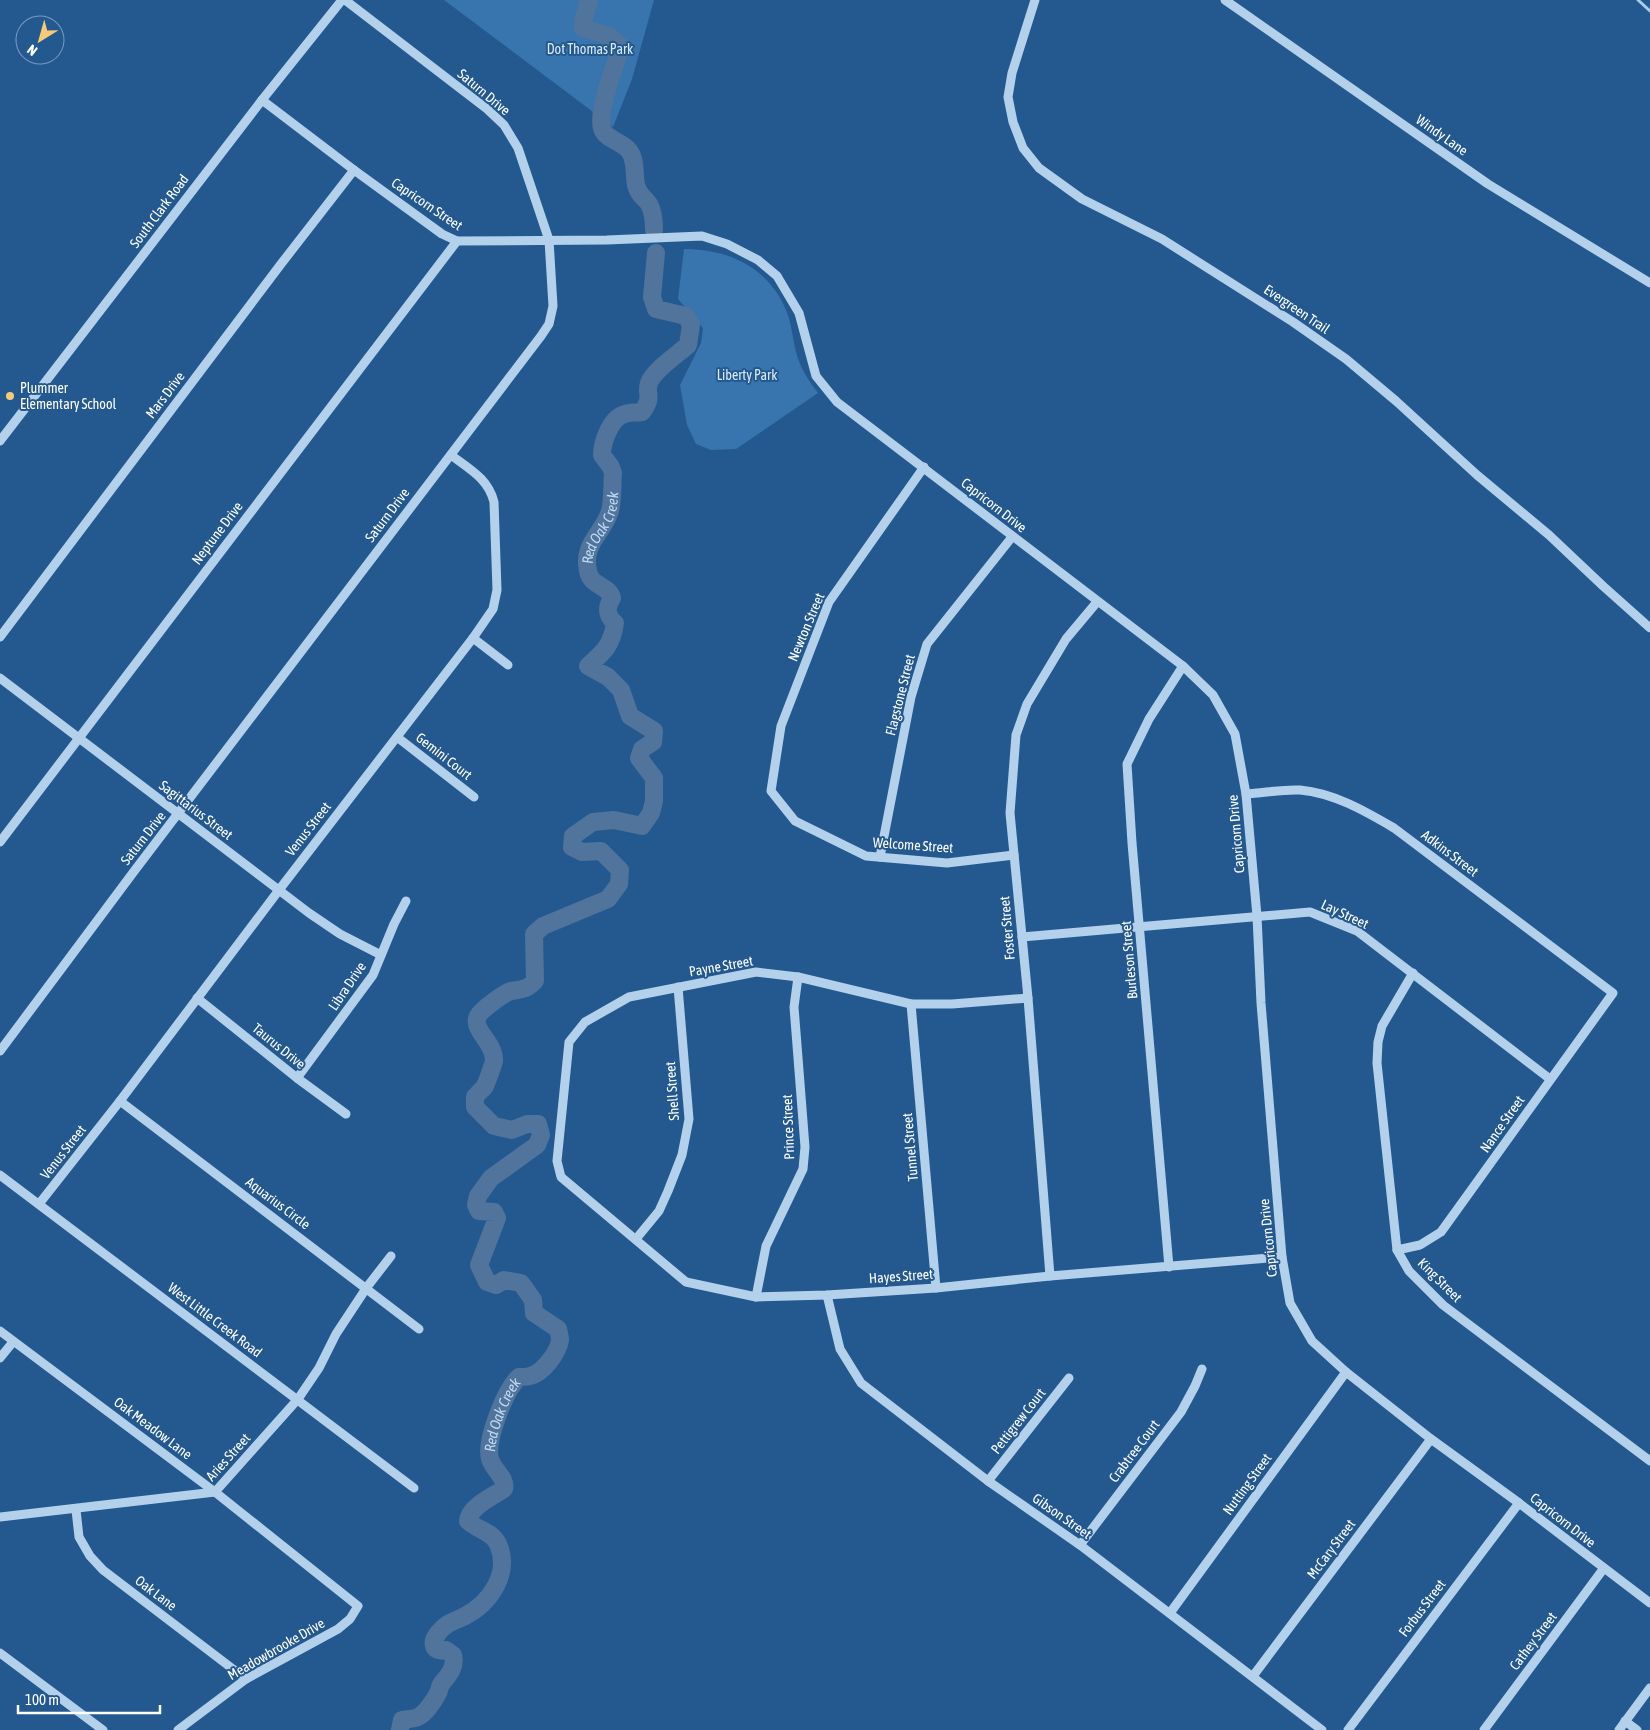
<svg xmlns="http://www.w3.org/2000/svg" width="1650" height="1730" viewBox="0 0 1650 1730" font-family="'Asap Condensed',sans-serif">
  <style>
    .green { fill: #3874ad }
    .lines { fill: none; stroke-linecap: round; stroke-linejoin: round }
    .stream { stroke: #a9cced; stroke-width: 3 }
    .river { stroke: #50749b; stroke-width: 18 }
    .minor { stroke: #b4d1ec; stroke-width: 9 }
    .poi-dot { fill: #f7ca78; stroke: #245990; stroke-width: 2 }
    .labels { text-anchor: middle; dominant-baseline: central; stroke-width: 4; stroke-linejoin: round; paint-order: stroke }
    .park-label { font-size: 14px; fill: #d9eaf9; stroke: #245990 }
    .street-label { font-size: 14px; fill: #fff; stroke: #245990 }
    .poi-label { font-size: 14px; fill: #fff; stroke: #245990; text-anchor: start }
    .water-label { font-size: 15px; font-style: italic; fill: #c0daf3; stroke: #245990 }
  </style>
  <rect width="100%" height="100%" fill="#245990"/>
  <g class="green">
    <path d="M444,0H654L632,79L613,127Z"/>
    <path d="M684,249C732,249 773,270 789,318C792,329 793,341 796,352C800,367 808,380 818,393L736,449L711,450L696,444L687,425L680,385L701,343L703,328L678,299Z"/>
  </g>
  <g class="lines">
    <path class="stream" d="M1638,0L1650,11"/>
    <g class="river">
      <path d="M589,0C587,10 582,19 583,28L609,36L621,47C615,66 597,110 602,128C605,140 623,141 630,152C636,161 634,175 636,185C639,197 644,196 649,204C653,211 654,222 654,230"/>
      <path id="s1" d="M400,1730L402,1720C407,1719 414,1719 418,1717C425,1714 434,1701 438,1693C440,1690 439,1686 442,1683C449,1675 456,1667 453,1655L446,1650C431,1653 431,1641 439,1632C447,1622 454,1622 465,1616C490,1603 511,1573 498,1544C492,1531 477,1530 468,1521C469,1507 493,1496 504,1489C507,1478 493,1470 490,1459C485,1441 505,1390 519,1377C522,1377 527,1377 530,1376C543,1373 558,1353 560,1340C560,1337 559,1333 558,1329L534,1313L533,1300L521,1283L504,1280L496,1285L487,1282L479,1265L497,1218L494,1212L479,1211L476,1205L478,1196L491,1178L537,1145L541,1135L538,1124H527L512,1130L494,1126L475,1107V1097C478,1093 482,1090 485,1086C486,1084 494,1063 494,1061C495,1042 471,1030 478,1016C481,1010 504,993 511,991C523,989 526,990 535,981L534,934L543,926L608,899L619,884L620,870L601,851L582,852L572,847L573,836L593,822L614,820L642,826L651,813L654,801V778L639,758L642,749L653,742L654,731L630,716L621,690L608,677L588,666C604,652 612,645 615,623C606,615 606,608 612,598C609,585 591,587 588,571C582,543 603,534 610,511C613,500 612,485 613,473L611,467L602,455C602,442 611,417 625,414C630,412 636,413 642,412C654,396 645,395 649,383C654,370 677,355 688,345L691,325L686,316L656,309L652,297L656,253"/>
    </g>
    <g class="minor">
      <path d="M1035,0L1012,73L1008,97L1013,122L1023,148L1039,168L1082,199L1162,239L1195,260L1293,322L1346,359L1396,401L1477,475L1549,535L1603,586L1650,628"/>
      <path d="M1225,0L1488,184L1650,283"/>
      <path d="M262,100L354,170L442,234L457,241L607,240L702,236L727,244L758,260L777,276L799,313L816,376L837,402L1183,666L1213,695L1235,734L1246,794L1257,916L1261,1003L1282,1257L1290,1303L1312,1341L1346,1372L1431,1439L1519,1503L1650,1603"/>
      <path d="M0,441L262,100L342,0"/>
      <path d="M924,467L829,602L781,726L771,791L795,821L866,856L947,863L1014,855"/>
      <path d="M0,637L281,264L354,170"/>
      <path d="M473,638L508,665"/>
      <path d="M0,678L309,913L340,934L381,955"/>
      <path d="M397,737L474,797"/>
      <path d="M1246,794C1264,793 1283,789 1300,790C1334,793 1365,811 1394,828L1613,993L1441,1232L1420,1245L1397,1250"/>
      <path d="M0,842L457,241"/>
      <path d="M880,857L911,697L927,644L1012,537"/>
      <path d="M1022,937L1310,912L1357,931L1550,1079"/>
      <path d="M1413,973L1382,1026L1378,1042L1377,1063L1397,1250L1409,1271L1443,1305L1650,1461"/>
      <path d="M197,998L297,1078L346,1114"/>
      <path d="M1028,998L952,1004H911L798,977L756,972L629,997L585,1022L569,1042L557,1161L561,1177L686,1282L756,1297L827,1295L936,1288L1050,1276L1282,1257"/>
      <path d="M911,1004L936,1288"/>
      <path d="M0,1051L135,870L541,336L549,324L553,306L549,240L518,148L504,125L487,109L345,0"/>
      <path d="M297,1078L373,975L394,924L406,901"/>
      <path d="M120,1101L419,1329"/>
      <path d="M0,1175L414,1488"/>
      <path d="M39,1204L120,1101L279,890L473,638L493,609L497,590L494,502C488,478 469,469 451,455"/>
      <path d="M636,1239L659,1211L668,1191L682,1155L689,1119L678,987"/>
      <path d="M1169,1267L1132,843L1127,764L1149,719L1183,666"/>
      <path d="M1050,1276L1028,998L1010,813L1016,735L1027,704L1066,639L1097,602"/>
      <path d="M827,1295L840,1349L861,1383L988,1481L1080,1545L1322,1730"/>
      <path d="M756,1297L766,1246L803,1169L805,1147L794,1007L798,977"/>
      <path d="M0,1331L215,1492L358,1606L350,1619L338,1629L246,1679L178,1730"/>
      <path d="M0,1358L13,1342"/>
      <path d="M988,1481L1069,1378"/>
      <path d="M76,1510L79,1537L90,1556L103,1570L246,1679"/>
      <path d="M0,1517L215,1492L298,1399L319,1368L336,1334L367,1287L391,1256"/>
      <path d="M1080,1545L1181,1412L1195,1386L1202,1369"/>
      <path d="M1170,1613L1346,1372"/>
      <path d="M0,1653L103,1730"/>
      <path d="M1253,1676L1431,1439"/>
      <path d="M1625,1721L1637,1730"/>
      <path d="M1348,1730L1519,1503"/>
      <path d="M1484,1730L1604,1568"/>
      <path d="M1619,1730L1650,1688"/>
    </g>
  </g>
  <circle class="poi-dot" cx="10" cy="396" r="5"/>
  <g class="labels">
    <g class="park-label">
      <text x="590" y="49">Dot Thomas Park</text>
      <text x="747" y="375">Liberty Park</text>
    </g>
    <g class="street-label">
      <text transform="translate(484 92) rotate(40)">Saturn Drive</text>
      <text transform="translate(1442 135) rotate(35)">Windy Lane</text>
      <text transform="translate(427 204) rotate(34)">Capricorn Street</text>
      <text transform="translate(159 211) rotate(-53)">South Clark Road</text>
      <text transform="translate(1297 309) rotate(34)">Evergreen Trail</text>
      <text transform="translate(165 395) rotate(-53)">Mars Drive</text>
      <text transform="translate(994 505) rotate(38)">Capricorn Drive</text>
      <text transform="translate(387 515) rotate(-53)">Saturn Drive</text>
      <text transform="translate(217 533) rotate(-53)">Neptune Drive</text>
      <text transform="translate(806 627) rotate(-67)">Newton Street</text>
      <text transform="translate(900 695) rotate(-76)">Flagstone Street</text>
      <text transform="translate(444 756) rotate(38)">Gemini Court</text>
      <text transform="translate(196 810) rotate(37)">Sagittarius Street</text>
      <text transform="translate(308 829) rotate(-52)">Venus Street</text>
      <text transform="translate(1236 834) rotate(-95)">Capricorn Drive</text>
      <text transform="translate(143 838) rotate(-52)">Saturn Drive</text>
      <text transform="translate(913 845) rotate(4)">Welcome Street</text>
      <text transform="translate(1450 853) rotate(37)">Adkins Street</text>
      <text transform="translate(1345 914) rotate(25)">Lay Street</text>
      <text transform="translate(1007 928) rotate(-95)">Foster Street</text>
      <text transform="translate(1129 960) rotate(-95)">Burleson Street</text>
      <text transform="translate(721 966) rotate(-10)">Payne Street</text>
      <text transform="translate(347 986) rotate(-56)">Libra Drive</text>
      <text transform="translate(279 1046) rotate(39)">Taurus Drive</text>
      <text transform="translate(672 1091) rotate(-94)">Shell Street</text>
      <text transform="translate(1502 1124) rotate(-55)">Nance Street</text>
      <text transform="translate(788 1127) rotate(-92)">Prince Street</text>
      <text transform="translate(910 1147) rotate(-95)">Tunnel Street</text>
      <text transform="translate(63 1152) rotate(-52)">Venus Street</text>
      <text transform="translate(278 1203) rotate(37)">Aquarius Circle</text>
      <text transform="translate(1268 1238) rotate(-96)">Capricorn Drive</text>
      <text transform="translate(901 1276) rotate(-4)">Hayes Street</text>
      <text transform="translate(1440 1280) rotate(45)">King Street</text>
      <text transform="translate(215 1320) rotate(37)">West Little Creek Road</text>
      <text transform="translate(1018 1421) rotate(-52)">Pettigrew Court</text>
      <text transform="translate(153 1428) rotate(37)">Oak Meadow Lane</text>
      <text transform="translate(1134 1451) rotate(-53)">Crabtree Court</text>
      <text transform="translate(228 1457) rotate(-48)">Aries Street</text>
      <text transform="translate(1247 1484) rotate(-54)">Nutting Street</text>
      <text transform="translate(1062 1516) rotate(35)">Gibson Street</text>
      <text transform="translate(1563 1520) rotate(38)">Capricorn Drive</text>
      <text transform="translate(1331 1549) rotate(-53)">McCary Street</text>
      <text transform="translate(156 1593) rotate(37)">Oak Lane</text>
      <text transform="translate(1422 1608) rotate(-53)">Forbus Street</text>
      <text transform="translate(1533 1641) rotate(-53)">Cathey Street</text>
      <text transform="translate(276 1649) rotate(-30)">Meadowbrooke Drive</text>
    </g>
    <g class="poi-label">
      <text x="20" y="388">Plummer<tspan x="20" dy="16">Elementary School</tspan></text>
    </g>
    <g class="water-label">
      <text stroke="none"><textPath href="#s1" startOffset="1762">Red Oak Creek</textPath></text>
      <text stroke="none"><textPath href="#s1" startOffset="425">Red Oak Creek</textPath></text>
    </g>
  </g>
  <g transform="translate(40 40) rotate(217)"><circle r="24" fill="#245990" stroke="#7c9bbc"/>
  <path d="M0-4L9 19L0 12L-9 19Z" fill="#f7ca78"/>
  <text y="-8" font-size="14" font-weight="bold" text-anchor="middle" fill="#ffffff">N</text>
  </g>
  <path d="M18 1705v8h142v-8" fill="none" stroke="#ffffff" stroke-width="2.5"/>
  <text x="25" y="1705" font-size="15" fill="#ffffff" stroke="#245990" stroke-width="4" paint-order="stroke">100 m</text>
</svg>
